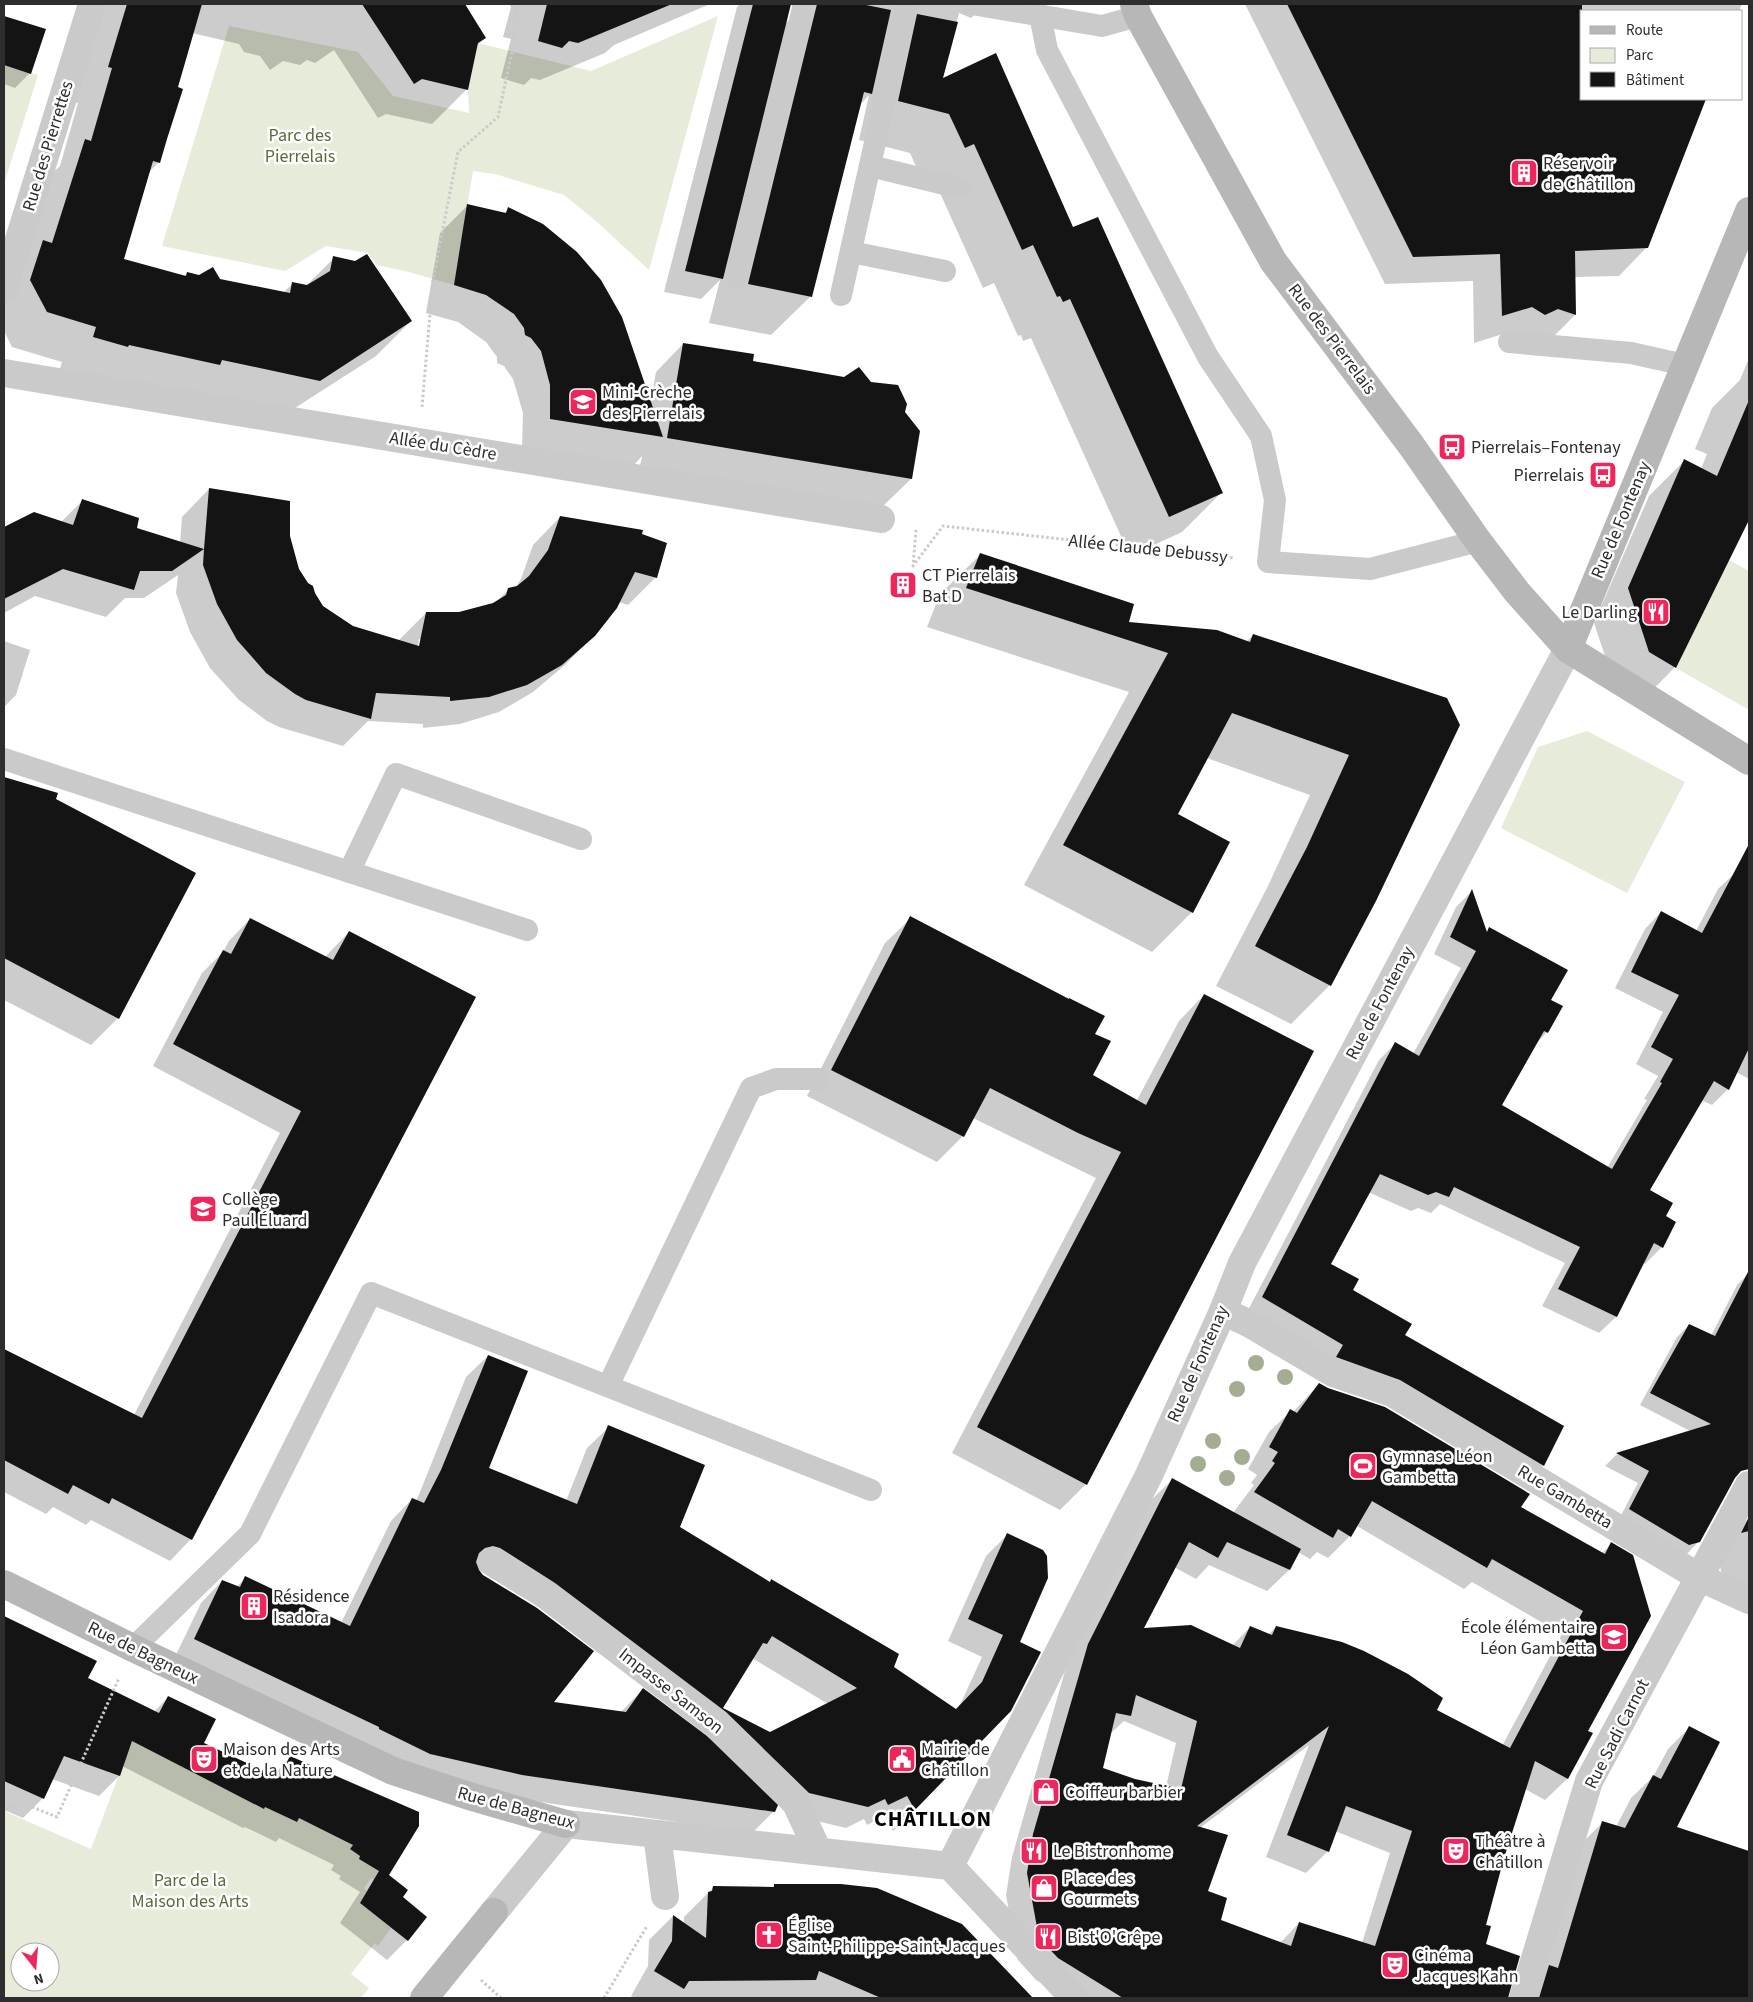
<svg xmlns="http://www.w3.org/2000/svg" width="1753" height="2002" viewBox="0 0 1753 2002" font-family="'Source Sans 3',sans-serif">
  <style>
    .green { fill: #e7ebd9; fill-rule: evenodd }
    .shadow { fill: #0003; fill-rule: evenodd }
    .building { fill: #141414; fill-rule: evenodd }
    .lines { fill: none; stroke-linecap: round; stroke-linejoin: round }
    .path { stroke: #cacaca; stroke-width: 3; stroke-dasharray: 2.5 2.5; stroke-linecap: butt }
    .lane { stroke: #cacaca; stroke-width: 22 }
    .street { stroke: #cacaca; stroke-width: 28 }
    .secondary { stroke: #b7b7b7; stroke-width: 28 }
    .tree { fill: #a4ad92 }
    .labels { text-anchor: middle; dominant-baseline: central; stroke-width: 5; stroke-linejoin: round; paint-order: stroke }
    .park-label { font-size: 18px; fill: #5a6a38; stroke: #fff }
    .street-label { font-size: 18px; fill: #2d2d2d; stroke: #fff }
    .poi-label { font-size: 18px; fill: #2d2d2d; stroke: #fff; text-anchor: start }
    .district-label { font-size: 22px; font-weight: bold; letter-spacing: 1px; fill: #000; stroke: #fff }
  </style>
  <rect width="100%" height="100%" fill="#fff"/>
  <g class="green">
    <path d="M718,16L649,270L596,221L564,195L495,174L473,171L454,285L405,271L376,265L368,253L326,246L285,271L162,246L229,26L358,52L393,96L469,113L468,90L478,43L591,71Z"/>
    <path d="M4,65L38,75L4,184Z"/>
    <path d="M1729,560L1749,571V710L1676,668Z"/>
    <path d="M1587,731L1685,782L1627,893L1501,828L1538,747Z"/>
    <path d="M132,1740L264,1809L265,1807L296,1822L299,1818L312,1824L311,1795L324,1770L374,1792L363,1810L371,1815L350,1849L360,1856L359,1859L373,1867L381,1869L374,1880L371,1878L364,1888L367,1891L360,1903L391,1928L378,1946L375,1943L351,1974L369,1988L361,1998H4V1811L91,1849ZM20,1952H50V1982H20Z"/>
  </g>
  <g class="shadow">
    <path d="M104,4H463L485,38L476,46L467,89L432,124L386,114L378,118L334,50L315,63L307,60L300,65L283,61L270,70L260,56L244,52L239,44L192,33L176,88L159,162L149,172L122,260L183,277L187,273L283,293L293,283L306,286L334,258L411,321L376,356L284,415L59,372L62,362L12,347L4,331V290L50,175L60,166L78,103L73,102Z"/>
    <path d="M509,4H710L614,45L605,53L540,80L531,78L524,85L501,78L511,39L503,37L511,7Z"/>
    <path d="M740,4H789L784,25L806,4H987L971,18L959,13L942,80L1072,229L1221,493L1182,532L1130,556L1031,338L1023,341L1021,335L1018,336L994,283L983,288L935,182L925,187L910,153L859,140L869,95L859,106L811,296L771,335L709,323L720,280L701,299L664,292L737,7Z"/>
    <path d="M1245,4H1742L1739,11H1582V99H1705L1647,247L1619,276L1575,277V315L1547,343L1503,334L1474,343L1473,281L1385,284Z"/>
    <path d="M4,17L30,73L15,88L4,84Z"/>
    <path d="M468,205L503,214L509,209L650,405L656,372L683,344L751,362L870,383L904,412L911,479L883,506L640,466L642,456L634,465L522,447L523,413L513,379L504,366L497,363V357L486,342L458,322L426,313L440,233Z"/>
    <path d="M1749,358V518L1744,516L1675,667L1641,702L1615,686L1594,623L1649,496L1684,461L1701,469L1707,454L1695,449L1712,408L1740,380Z"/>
    <path d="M209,489L289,537L298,570L323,607L353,627L399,640L426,613L459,614L494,604L509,589L515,588L521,579L533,545L560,517L640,535L656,577L628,605L619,602L594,635L566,664L533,692L499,712L460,724L423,728V724L368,721L343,746L279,727L267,721L239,700L210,668L190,632L176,593L178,575L144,598H125L106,617L35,596L4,613V529L34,513L61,522L82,501L135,529L180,543L182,517ZM419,639H422L417,652Z"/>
    <path d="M980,555L1127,623L1246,642L1253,635L1446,699L1330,985L1291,1024L1216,986L1267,888L1310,795L1207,758L1177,815L1192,912L1152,952L1024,885L1129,692L927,627L940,594Z"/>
    <path d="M4,641L30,650L16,695L4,707Z"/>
    <path d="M4,778L57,794L55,800L118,1018L91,1045L4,1000V1001Z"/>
    <path d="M1735,873L1749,880V974L1737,997L1749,1003V1079L1736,1072L1728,1089L1712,1105L1701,1100L1648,1190L1665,1217L1662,1247L1645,1264L1643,1262L1616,1317L1599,1333L1542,1306L1565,1263L1440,1204L1431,1213L1418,1208L1411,1211L1368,1192L1329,1264L1352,1290L1543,1465L1526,1482L1246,1314L1379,1060L1395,1044L1413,1054L1461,968L1434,954L1456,907L1472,891L1486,933L1490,929L1550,1000L1547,1032L1534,1046L1500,1105L1607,1168L1647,1100L1644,1099L1658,1076L1636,1064L1663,1012L1615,988L1645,929L1661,912L1696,931L1718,889Z"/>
    <path d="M911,918L1094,1034L1091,1075L1136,1102L1179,1021L1204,995L1086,1484L1060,1510L952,1453L1096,1178L973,1118L963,1136L937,1162L807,1096L885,943Z"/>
    <path d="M250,919L325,957L349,932L191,1539L170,1561L91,1520L86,1525L53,1507L46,1514L4,1492V1357L8,1353L134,1415L280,1133L153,1066L202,973L223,952L229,941Z"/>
    <path d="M1748,1274L1749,1411L1705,1487L1699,1541L1687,1554L1677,1556L1618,1521L1638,1483L1605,1466L1616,1455L1692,1432L1640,1405L1677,1337L1689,1325L1711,1336L1737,1285Z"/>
    <path d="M488,1356V1468L566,1501L587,1448L609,1427L679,1527L956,1710L960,1705L982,1657L948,1641L986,1556L1007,1535L1019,1642L1010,1711L893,1831L885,1816L867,1825L864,1819L846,1828L787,1814L777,1804L774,1811L752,1833L500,1796L408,1774L173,1661L201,1603L222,1581L236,1587L246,1578L341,1623L391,1521L412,1499L416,1501L420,1492L466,1377ZM477,1569L533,1603L710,1738L709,1739L643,1689L620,1713L552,1703ZM752,1658L828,1704L770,1734L721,1708Z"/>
    <path d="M1319,1384L1520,1507L1601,1554L1611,1544L1586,1731L1591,1734L1567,1779L1545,1800L1525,1789L1503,1858L1485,1926L1484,1945L1507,1993V1998H1066L1036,1980L1018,1960L1006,1895L1012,1857L1066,1667L1150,1501L1172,1480L1233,1513L1254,1485L1251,1483L1257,1475L1248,1469L1269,1432L1291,1411L1293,1412ZM1357,1526L1464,1589L1472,1582L1562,1634L1502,1746L1276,1627L1268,1635L1250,1627L1232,1646L1142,1629L1174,1567L1196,1579L1209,1565L1267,1591L1289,1570L1298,1552L1310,1559L1317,1552L1328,1558L1350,1536ZM1124,1721L1176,1743L1166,1787L1134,1780L1101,1769L1109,1735ZM1309,1745L1266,1857L1306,1873L1328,1851L1335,1831L1390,1853L1362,1943L1299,1923L1280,1943L1220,1921L1206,1892L1200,1828Z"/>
    <path d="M1749,1517V1600L1726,1589L1719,1563L1737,1530Z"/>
    <path d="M4,1617L95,1661L86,1679L154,1712L168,1697L202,1744L272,1776L291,1757L387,1875L401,1897L407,1940L387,1960L340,1923L360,1892L339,1879L341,1876L331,1870L334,1865L279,1838L276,1842L245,1827L243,1828L122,1766L119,1776L99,1796L52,1779L43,1798L23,1818L4,1810Z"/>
    <path d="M1690,1727L1675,1828L1749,1852V1901L1738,1938L1749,1942V1998H1525L1581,1844L1602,1823L1616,1827L1631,1798L1653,1777L1668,1749Z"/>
    <path d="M774,1885L964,1927L1031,1998H635L631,1996L648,1966L649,1940L673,1916L684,1923V1917L714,1887L772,1888Z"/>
  </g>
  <g class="building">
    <path d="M127,4H202L178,87L183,89L167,139L160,163L153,161L124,259L186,276L187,272L199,275L213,267L220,279L290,293L292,282L307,285L330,271L333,256L355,261L367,254L412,321L320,381L222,360L220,365L129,345L128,347L93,337L96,327L47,312L30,280L43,240L52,243L85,139L91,141L112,68L108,67Z"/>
    <path d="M362,4H465L486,38L478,43L468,90L422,79L414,84Z"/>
    <path d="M547,4H672L578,43L569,41L562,48L538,41Z"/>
    <path d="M753,4H791L723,279L685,271Z"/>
    <path d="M817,4H861L891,10L872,94L864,92L812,297L748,284Z"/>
    <path d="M1287,4H1582V99H1706L1648,248L1575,251L1576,315L1558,309L1545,315L1532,307L1502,316L1500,254L1413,257Z"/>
    <path d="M917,14L958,22L943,78L996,53L1073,227L1098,217L1223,493L1169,517L1070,299L1063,302L1060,296L1057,297L1033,245L1022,250L974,144L965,148L949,114L898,101Z"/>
    <path d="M4,16L46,29L31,74L4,65Z"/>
    <path d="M467,204L506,213L508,207L543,224L577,252L601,280L622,317L663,437L550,419V385L541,351L531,338L525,335L524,328L514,314L486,295L454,285Z"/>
    <path d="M683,343L754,354L753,361L844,377L859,367L871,382L898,385L907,404L905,412L920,431L912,479L667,438Z"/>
    <path d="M1749,400V520L1676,668L1649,652L1628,588L1684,459L1717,476Z"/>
    <path d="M209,488L290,501V536L299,569L308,583L313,586L315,593L323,606L353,626L419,646L426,612H459L493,603L506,595L508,588L517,586L529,576L548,550L560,516L643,530L642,534L667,543L657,578L635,572L617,608L595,636L562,665L527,685L489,697L450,701V697L376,693L371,719L306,700L295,694L266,673L237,640L217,604L203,565L204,549L172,571H140L134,590L63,569L4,599V527L34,512L73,525L82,499L139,518L137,528L204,549Z"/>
    <path d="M980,553L1134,604L1129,622L1217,630L1250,642L1253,634L1447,698L1460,725L1376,901L1331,986L1255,946L1307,847L1349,755L1232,713L1178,814L1230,842L1193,913L1063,845L1168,653L966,588Z"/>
    <path d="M4,777L58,793L56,799L196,873L119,1019L4,958Z"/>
    <path d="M1749,844V1048L1729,1090L1714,1081L1650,1190L1673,1203L1666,1216L1676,1222L1663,1248L1654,1243L1617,1317L1558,1289L1580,1247L1454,1187L1449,1197L1436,1192L1428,1195L1380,1174L1331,1264L1359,1279L1353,1290L1412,1324L1405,1335L1564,1426L1544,1466L1400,1380L1336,1357L1343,1345L1262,1297L1395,1042L1419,1056L1476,951L1450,937L1472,889L1487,932L1489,927L1568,970L1551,1000L1563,1006L1548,1033L1544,1031L1502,1105L1612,1169L1662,1083L1660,1082L1673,1059L1651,1047L1679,995L1631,972L1661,911L1702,933Z"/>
    <path d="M910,916L1069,999V998L1105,1016L1095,1034L1111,1041L1093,1075L1146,1105L1204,994L1314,1051L1087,1485L977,1427L1121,1152L1078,1133L990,1088L964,1137L831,1070Z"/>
    <path d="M250,918L333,960L349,931L476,997L192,1540L112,1498L109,1504L73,1485L68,1494L4,1460V1349L142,1418L301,1111L173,1044L223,950L231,954Z"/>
    <path d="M1749,1270V1469L1741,1471L1735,1478L1700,1542L1689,1545L1629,1509L1649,1471L1616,1453L1711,1424L1650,1393L1689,1324L1715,1336Z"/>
    <path d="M488,1355L528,1371L489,1468L577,1504L608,1425L705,1465L680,1527L770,1582L771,1579L899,1654L894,1667L956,1709L982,1682L1003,1635L968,1619L1007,1533L1043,1550L1047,1556L1048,1578L1020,1642L1041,1652L1011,1711L915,1810L907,1796L888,1805L885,1799L868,1807L809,1793L726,1712L555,1583L500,1548L493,1546L485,1548L479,1553L476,1562L479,1570L483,1575L537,1608L594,1651L554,1702L626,1712L643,1688L707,1736L778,1805L775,1812L522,1775L430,1754L379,1729V1727L194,1639L222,1580L240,1587L245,1576L350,1626L412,1498L424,1503L441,1470ZM772,1636L857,1688L770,1732L723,1708L763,1643L767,1644Z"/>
    <path d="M1319,1383L1328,1388L1385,1407L1530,1494L1521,1507L1605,1554L1611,1542L1633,1555L1651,1616L1588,1731L1593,1733L1568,1779L1535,1761L1504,1858L1486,1925L1491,1926L1486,1944L1520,1956L1508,1998H1123L1058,1958L1039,1938L1027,1873L1033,1834L1088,1644L1172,1478L1301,1549L1290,1570L1227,1542L1218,1558L1189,1542L1144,1628L1191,1625L1240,1648L1250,1626L1272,1635L1276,1626L1342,1642L1364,1651L1408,1674L1443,1698L1437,1710L1510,1748L1583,1611L1492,1559L1487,1568L1372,1501L1351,1537L1338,1529L1333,1538L1254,1492L1275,1463L1272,1461L1278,1452L1269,1447L1290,1409L1297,1413ZM1136,1695L1197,1721L1181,1789L1135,1779L1103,1768L1116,1713L1131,1716ZM1329,1726L1287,1835L1329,1852L1346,1806L1412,1831L1375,1946L1299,1922L1291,1946L1221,1920L1227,1898L1208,1891L1228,1835L1197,1826Z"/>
    <path d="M1749,1517V1531L1741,1533Z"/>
    <path d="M4,1616L97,1661L88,1678L159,1713L168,1696L216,1719L204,1743L279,1778L290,1756L419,1812V1826L389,1875L408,1890L403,1897L427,1917L408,1941L360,1903L379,1871L359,1859L360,1856L350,1849L353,1845L299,1818L297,1822L265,1807L264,1809L132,1741L120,1776L64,1756L44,1799L4,1781Z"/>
    <path d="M1689,1726L1720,1742L1677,1827L1749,1851V1998H1539L1549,1965L1558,1968L1602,1821L1625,1828L1653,1775L1661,1779Z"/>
    <path d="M774,1884H841L877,1888L962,1924L1033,1998H881L819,1971L816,1980L689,1981L684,1989L654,1971L672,1941L673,1915L706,1938L708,1892L712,1891L713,1886L774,1887Z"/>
  </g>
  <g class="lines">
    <g class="path">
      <path d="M422,407L433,279L458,152L498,117L512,52L517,4"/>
      <path d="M916,530L913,566L943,526L1235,558"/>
      <path d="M4,1810L22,1803L57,1817L119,1678"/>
      <path d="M481,1980L501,1998"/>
      <path d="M604,1998L647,1926"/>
    </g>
    <g class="lane">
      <path d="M972,4L1102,26L1138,16"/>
      <path d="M1040,15L1047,50L1208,357L1261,436L1275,500L1268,562L1370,569L1478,541"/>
      <path d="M870,166L961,188"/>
      <path d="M851,252L945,271"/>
      <path d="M736,278L804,4"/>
      <path d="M841,295L906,4"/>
      <path d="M1509,342L1631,353L1685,365"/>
      <path d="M4,759L527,930"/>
      <path d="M349,872L396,774L581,839"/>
      <path d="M608,1386L751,1088L776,1079H820"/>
      <path d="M133,1648L250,1534L371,1293L871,1490"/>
    </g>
    <g class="street">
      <path d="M4,288L92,4"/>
      <path d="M4,373L881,519"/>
      <path d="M1223,1311L1252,1325L1333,1373L1392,1393L1699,1577L1749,1600"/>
      <path d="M492,1562L546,1595L717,1724L794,1799L818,1851"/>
      <path d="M657,1834L665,1896"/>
      <path d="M950,1866L1149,1475L1223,1311L1242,1263L1568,649"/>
      <path d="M494,1912L566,1824L950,1866L1074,1998"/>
      <path d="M1523,1998L1589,1781L1749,1485"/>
    </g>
    <g class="secondary">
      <path d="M1134,4L1138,16L1273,261L1411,445L1478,541L1517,592L1568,649L1749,761"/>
      <path d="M1568,649L1749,211"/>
      <path d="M4,1584L133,1648L393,1771L469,1796L566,1824"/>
      <path d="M424,1998L494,1912"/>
    </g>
  </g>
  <g class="tree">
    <circle cx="1256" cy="1363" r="8"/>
    <circle cx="1285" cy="1377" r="8"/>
    <circle cx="1237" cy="1389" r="8"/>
    <circle cx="1213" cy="1441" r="8"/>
    <circle cx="1242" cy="1457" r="8"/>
    <circle cx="1198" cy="1464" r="8"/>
    <circle cx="1227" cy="1478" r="8"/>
  </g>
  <defs>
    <symbol id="building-square" viewBox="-11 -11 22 22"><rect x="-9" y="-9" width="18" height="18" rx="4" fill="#ed265c" stroke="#fff"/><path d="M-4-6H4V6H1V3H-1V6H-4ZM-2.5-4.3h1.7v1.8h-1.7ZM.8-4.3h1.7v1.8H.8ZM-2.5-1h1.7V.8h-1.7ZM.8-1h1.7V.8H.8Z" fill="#fff"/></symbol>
    <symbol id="school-square" viewBox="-11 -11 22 22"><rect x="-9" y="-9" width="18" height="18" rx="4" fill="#ed265c" stroke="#fff"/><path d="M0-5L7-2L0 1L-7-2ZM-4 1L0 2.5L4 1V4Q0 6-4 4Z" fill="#fff"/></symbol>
    <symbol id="bus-square" viewBox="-11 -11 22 22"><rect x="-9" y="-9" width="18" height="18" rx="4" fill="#ed265c" stroke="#fff"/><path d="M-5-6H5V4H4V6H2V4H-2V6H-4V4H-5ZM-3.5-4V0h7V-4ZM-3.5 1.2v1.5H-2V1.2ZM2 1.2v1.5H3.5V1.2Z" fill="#fff"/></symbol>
    <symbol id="restaurant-square" viewBox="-11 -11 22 22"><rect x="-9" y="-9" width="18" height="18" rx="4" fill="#ed265c" stroke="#fff"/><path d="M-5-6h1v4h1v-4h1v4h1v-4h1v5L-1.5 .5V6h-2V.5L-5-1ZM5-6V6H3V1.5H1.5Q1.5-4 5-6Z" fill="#fff"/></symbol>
    <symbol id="stadium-square" viewBox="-11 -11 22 22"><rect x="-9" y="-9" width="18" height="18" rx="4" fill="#ed265c" stroke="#fff"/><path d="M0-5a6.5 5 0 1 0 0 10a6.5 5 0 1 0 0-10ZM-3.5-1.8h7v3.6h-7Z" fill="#fff"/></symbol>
    <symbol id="theatre-square" viewBox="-11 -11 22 22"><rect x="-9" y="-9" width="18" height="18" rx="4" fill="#ed265c" stroke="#fff"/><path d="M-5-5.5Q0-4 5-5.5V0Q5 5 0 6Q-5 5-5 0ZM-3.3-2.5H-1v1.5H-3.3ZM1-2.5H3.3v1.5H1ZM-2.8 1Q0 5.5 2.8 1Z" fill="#fff"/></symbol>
    <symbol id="civic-square" viewBox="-11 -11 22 22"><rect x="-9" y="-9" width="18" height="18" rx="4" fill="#ed265c" stroke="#fff"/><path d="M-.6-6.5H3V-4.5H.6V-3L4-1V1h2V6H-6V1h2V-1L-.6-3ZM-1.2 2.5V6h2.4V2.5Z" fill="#fff"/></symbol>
    <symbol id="shop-square" viewBox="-11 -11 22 22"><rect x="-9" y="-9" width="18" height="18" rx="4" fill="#ed265c" stroke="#fff"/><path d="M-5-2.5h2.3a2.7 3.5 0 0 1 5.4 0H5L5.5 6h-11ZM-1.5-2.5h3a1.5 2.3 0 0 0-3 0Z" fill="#fff"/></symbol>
    <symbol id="church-square" viewBox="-11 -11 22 22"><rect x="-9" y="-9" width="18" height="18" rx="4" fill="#ed265c" stroke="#fff"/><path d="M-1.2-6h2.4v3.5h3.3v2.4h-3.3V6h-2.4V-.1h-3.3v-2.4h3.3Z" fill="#fff"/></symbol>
  </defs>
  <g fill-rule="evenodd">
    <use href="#building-square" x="1508" y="157" width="32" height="32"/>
    <use href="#school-square" x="567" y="386" width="32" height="32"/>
    <use href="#bus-square" x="1436" y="431" width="32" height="32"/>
    <use href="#bus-square" x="1587" y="459" width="32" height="32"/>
    <use href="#building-square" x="887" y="569" width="32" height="32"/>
    <use href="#restaurant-square" x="1640" y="596" width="32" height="32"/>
    <use href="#school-square" x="187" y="1193" width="32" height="32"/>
    <use href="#stadium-square" x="1347" y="1450" width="32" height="32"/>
    <use href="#building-square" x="238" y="1590" width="32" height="32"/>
    <use href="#school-square" x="1598" y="1621" width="32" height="32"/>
    <use href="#theatre-square" x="188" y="1743" width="32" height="32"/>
    <use href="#civic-square" x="886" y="1743" width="32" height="32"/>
    <use href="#shop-square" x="1030" y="1776" width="32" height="32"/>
    <use href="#restaurant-square" x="1018" y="1835" width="32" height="32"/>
    <use href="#theatre-square" x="1440" y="1835" width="32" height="32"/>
    <use href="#shop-square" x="1028" y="1872" width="32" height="32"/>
    <use href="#church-square" x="753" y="1919" width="32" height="32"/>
    <use href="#restaurant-square" x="1032" y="1921" width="32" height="32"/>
    <use href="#theatre-square" x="1379" y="1949" width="32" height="32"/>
  </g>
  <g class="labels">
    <g class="park-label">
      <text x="300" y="135">Parc des<tspan x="300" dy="21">Pierrelais</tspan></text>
      <text x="190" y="1880">Parc de la<tspan x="190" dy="21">Maison des Arts</tspan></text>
    </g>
    <g class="street-label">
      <text transform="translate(48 146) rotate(-73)">Rue des Pierrettes</text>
      <text transform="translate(1332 339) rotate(53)">Rue des Pierrelais</text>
      <text transform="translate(443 446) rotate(9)">Allée du Cèdre</text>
      <text transform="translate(1621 520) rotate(-67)">Rue de Fontenay</text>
      <text transform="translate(1148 549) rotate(6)">Allée Claude Debussy</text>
      <text transform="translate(1380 1003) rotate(-62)">Rue de Fontenay</text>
      <text transform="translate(1198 1364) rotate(-66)">Rue de Fontenay</text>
      <text transform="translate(1565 1497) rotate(31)">Rue Gambetta</text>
      <text transform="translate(143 1653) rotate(26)">Rue de Bagneux</text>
      <text transform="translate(671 1691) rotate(38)">Impasse Samson</text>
      <text transform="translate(1617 1734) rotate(-63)">Rue Sadi Carnot</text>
      <text transform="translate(516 1808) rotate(15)">Rue de Bagneux</text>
    </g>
    <g class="poi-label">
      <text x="1543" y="163">Réservoir<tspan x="1543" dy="21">de Châtillon</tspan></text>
      <text x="602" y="392">Mini-Crèche<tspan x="602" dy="21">des Pierrelais</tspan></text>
      <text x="1471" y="447">Pierrelais–Fontenay</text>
      <text x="1584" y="475" text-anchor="end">Pierrelais</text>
      <text x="922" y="575">CT Pierrelais<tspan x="922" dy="21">Bat D</tspan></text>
      <text x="1637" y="612" text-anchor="end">Le Darling</text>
      <text x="222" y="1199">Collège<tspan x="222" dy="21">Paul Éluard</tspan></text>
      <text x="1382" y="1456">Gymnase Léon<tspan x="1382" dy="21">Gambetta</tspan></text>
      <text x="273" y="1596">Résidence<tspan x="273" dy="21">Isadora</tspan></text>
      <text x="1595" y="1627" text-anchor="end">École élémentaire<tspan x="1595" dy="21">Léon Gambetta</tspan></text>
      <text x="223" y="1749">Maison des Arts<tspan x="223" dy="21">et de la Nature</tspan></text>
      <text x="921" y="1749">Mairie de<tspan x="921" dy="21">Châtillon</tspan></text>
      <text x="1065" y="1792">Coiffeur barbier</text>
      <text x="1475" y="1841">Théâtre à<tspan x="1475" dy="21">Châtillon</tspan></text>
      <text x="1053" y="1851">Le Bistronhome</text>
      <text x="1063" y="1878">Place des<tspan x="1063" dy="21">Gourmets</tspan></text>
      <text x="788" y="1925">Église<tspan x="788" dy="21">Saint-Philippe-Saint-Jacques</tspan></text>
      <text x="1067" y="1937">Bist'O'Crêpe</text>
      <text x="1414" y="1955">Cinéma<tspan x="1414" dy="21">Jacques Kahn</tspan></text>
    </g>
    <g class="district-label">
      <text x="933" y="1819">CHÂTILLON</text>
    </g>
  </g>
  <rect width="1753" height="2002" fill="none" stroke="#2d2d2d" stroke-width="10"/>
  <rect x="1580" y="10" width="162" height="90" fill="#ffffff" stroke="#ababab"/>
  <rect x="1590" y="26" width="25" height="8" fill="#b7b7b7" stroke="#ababab"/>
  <text x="1626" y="35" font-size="15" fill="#2d2d2d">Route</text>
  <rect x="1590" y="48" width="25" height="15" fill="#e7ebd9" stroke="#ababab"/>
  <text x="1626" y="60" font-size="15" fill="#2d2d2d">Parc</text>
  <rect x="1590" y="72" width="25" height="15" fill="#141414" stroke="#ababab"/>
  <text x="1626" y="85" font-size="15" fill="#2d2d2d">Bâtiment</text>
  <g transform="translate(35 1967) rotate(163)"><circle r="24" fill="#ffffff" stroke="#ababab"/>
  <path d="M0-4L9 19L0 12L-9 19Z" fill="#ed265c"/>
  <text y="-8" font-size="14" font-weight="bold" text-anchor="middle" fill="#2d2d2d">N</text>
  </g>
</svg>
